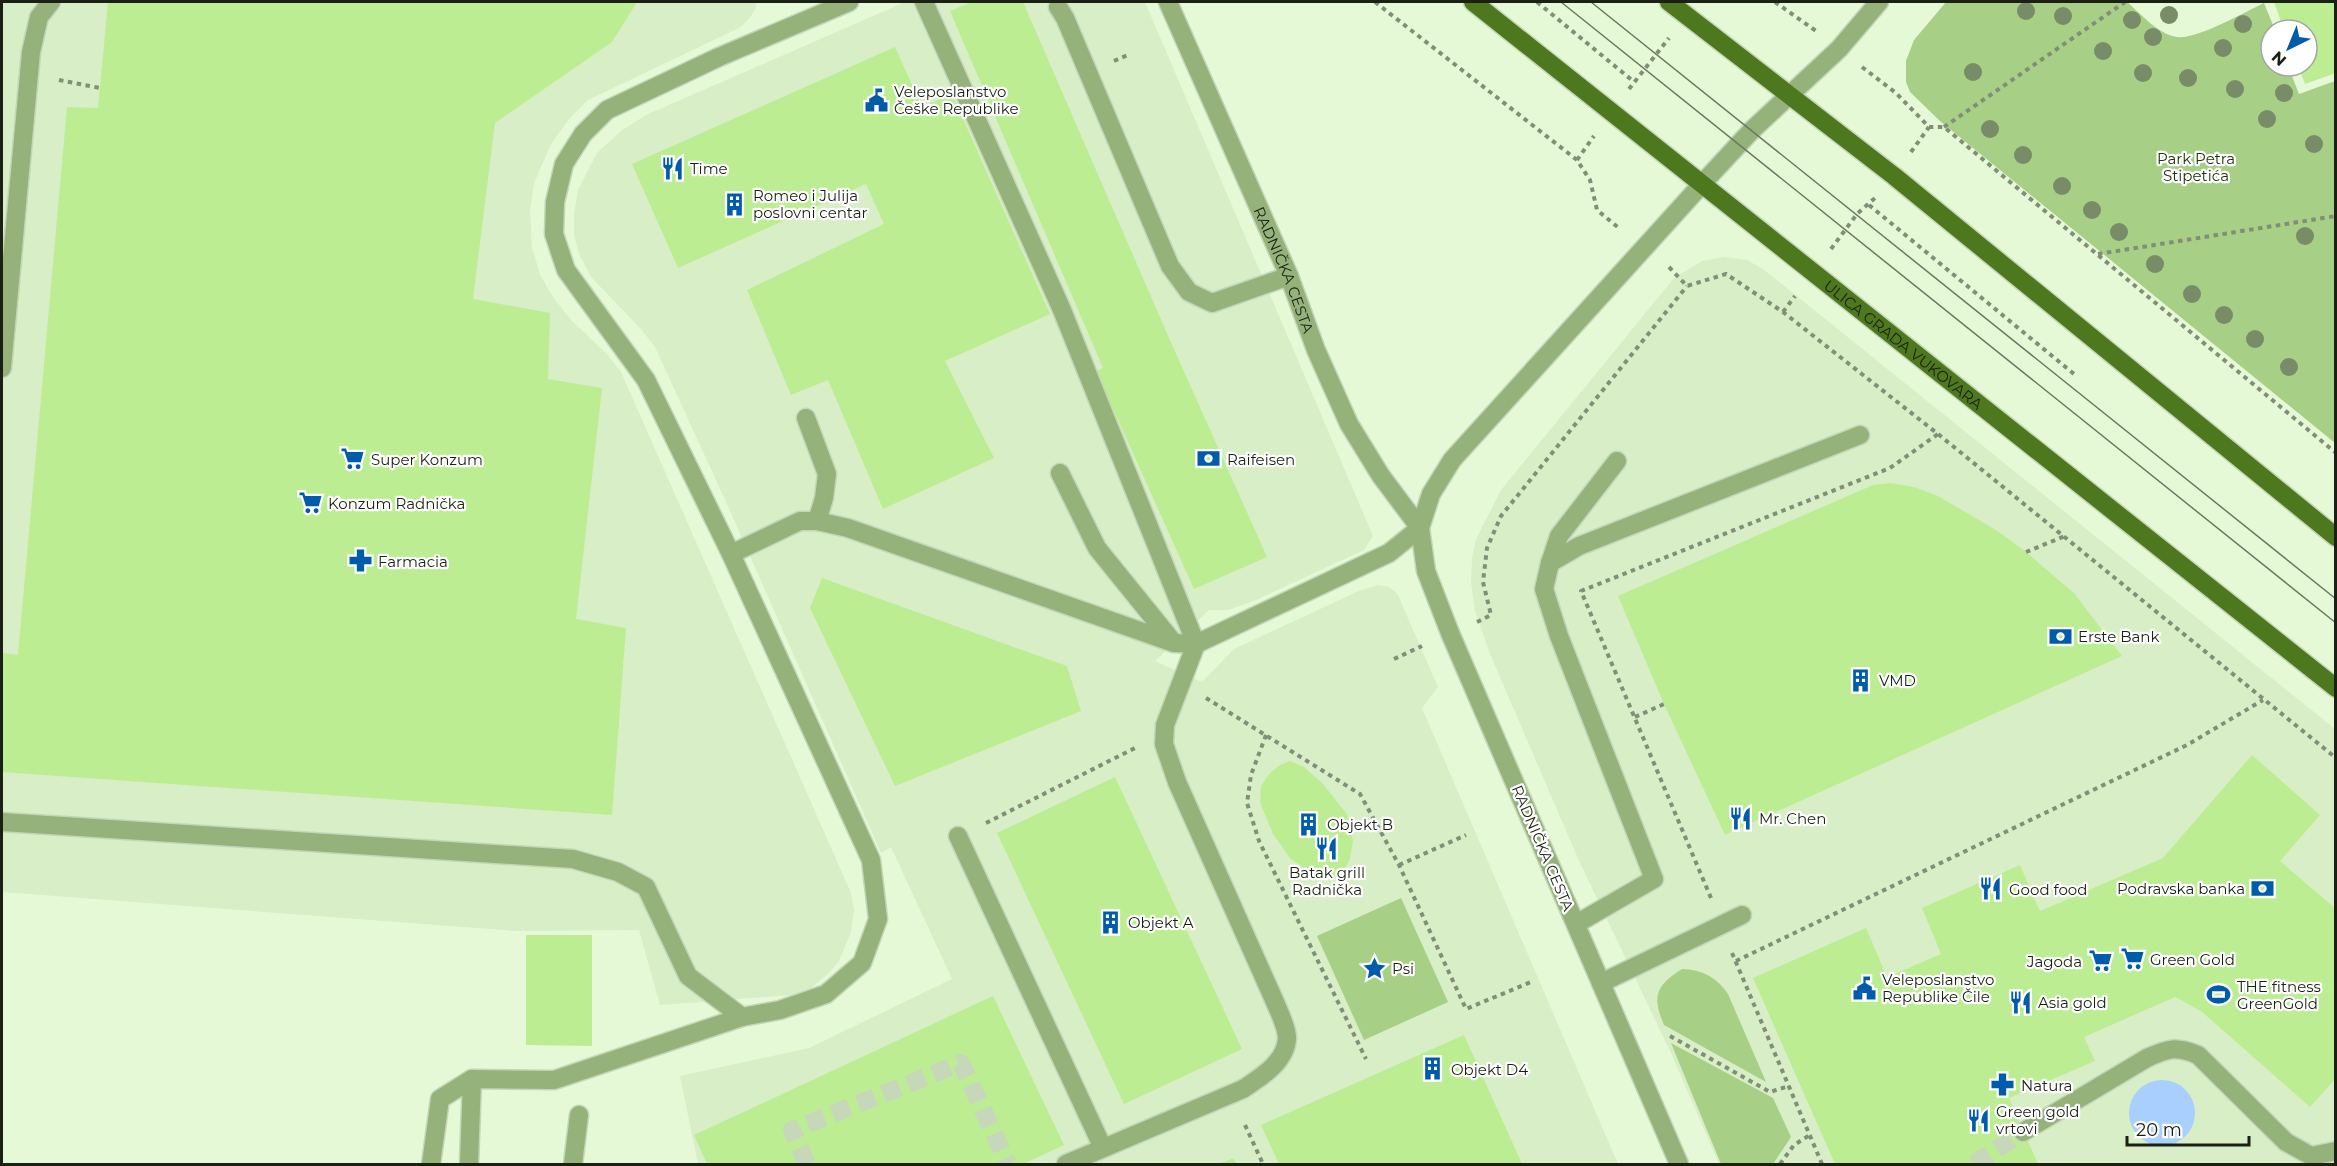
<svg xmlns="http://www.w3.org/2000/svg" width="2337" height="1166" viewBox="0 0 2337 1166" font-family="Montserrat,sans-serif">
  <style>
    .built { fill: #d7eec6 }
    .green { fill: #a7cf85 }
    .water { fill: #a8cffd }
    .building { fill: #bded93 }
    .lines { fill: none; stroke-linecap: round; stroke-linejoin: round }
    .minor-tunnel { stroke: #c7d8ba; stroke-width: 18; stroke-dasharray: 18 9; stroke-linecap: butt }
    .minor-casing { stroke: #c5d6b8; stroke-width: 21 }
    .major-casing { stroke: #c5d6b8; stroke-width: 21 }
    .path { stroke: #828f78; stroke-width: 4; stroke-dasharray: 4.5 4.5; stroke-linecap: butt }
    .minor { stroke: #94b27a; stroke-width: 18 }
    .major { stroke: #4e781d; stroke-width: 18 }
    .tram { stroke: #6d7863; stroke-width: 1.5 }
    .tree { fill: #798c68 }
    .labels { text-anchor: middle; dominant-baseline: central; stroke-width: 4.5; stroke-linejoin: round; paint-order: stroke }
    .poi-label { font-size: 15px; fill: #1a2014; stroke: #fff; text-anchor: start }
    .park-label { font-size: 15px; fill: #20320e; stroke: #fff }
    .street-label { font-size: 15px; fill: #1a2014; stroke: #fff }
  </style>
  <rect width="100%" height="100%" fill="#e6f9d7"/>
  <g class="built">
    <path d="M2,2H756V8L749,19L739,28L588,100L569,119L551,144L534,183L530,211L532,247L540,275L553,297L572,321L607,354L621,372L851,893L854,910L851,932L839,961L828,974L811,988L790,995L660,1005L639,930L515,931L2,892Z"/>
    <path d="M905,2H1145L1373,536L1364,550L1256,600L1228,610H1209L1155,661L1202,682L1234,649L1359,591L1378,585L1389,587L1397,593L1438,687L1422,708L1618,1164H698L680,1076L809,1048L952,979L891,847L881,853L727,504L655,347L641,329L591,277L579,254L574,234V214L578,190L597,153L621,131L646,115Z"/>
    <path d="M1724,257L1747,260L1763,269L2335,729V1164H1719L1671,1053L1580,863L1490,654L1475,611L1471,582L1472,558L1476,539L1501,490L1674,278L1702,261Z"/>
  </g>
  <g class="green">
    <path d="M1946,2H2127C2141,14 2158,34 2177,37C2196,40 2245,12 2264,3L2275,30H2271V66H2288L2299,94L2335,81V443L1940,121L1910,92L1906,82V61L1914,40Z"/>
    <path d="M1401,898L1448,1002L1364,1040L1317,936Z"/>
    <path d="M1682,969C1702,969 1717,978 1728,994L1766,1082L1664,1025C1652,997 1655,986 1682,969Z"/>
    <path d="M1671,1043L1773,1098L1791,1137L1773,1164H1721Z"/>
  </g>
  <circle class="water" cx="2162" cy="1113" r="33"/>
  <g class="building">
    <path d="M108,2H637L612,42L495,123L473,299L550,313L548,379L602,388L576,619L626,628L612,815L2,772V653L18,655L67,107L98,108Z"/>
    <path d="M972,2H1023L1169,338L1267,557L1194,589L1096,371L1103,368L950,11Z"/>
    <path d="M2274,2H2336V73L2305,84L2298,66H2307V30H2284Z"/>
    <path d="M895,47L922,107L952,94L1050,314L945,361L994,458L883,509L828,380L791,395L747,290L884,224L866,184L678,268L632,164Z"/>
    <path d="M1891,483L1914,487L1938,496L1996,530L2026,552L2074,593L2122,656L1725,835L1664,704L1618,596L1873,485Z"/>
    <path d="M822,578L1067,666L1081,711L895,786L810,608Z"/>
    <path d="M2252,755L2320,815L2280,861L2336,909V1078L2310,1107L2201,1011L2175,997L2084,1037L2095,1061L2009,1098L2038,1164H1835L1753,978L1866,928L1887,977L1941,954L1922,908L2020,865L2040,911L2163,858Z"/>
    <path d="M1290,761L1304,767L1322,783L1347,814L1353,841L1350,858L1345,870L1337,877L1324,879L1309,872L1290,858L1273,834L1260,802L1261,786L1269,774L1280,765Z"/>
    <path d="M1115,777L1242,1049L1124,1104L997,833Z"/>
    <path d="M526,935H592V1046L526,1045Z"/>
    <path d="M993,996L1064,1145L1023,1164H707L694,1135Z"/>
    <path d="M1464,1035L1522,1164H1279L1261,1125Z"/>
    <path d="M1233,1158L1237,1164H1219Z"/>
  </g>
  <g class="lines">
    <g class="minor-tunnel">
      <path d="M807,1164L792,1130L961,1063L1008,1164"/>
      <path d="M1974,1164L2023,1132"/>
    </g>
    <defs>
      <g id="minor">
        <path d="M924,2L1062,310L1196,644L1165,725L1164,744L1177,782L1275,1002C1279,1012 1287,1027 1287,1038C1286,1062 1261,1077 1243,1089L1066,1164"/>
        <path id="s1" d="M1168,2L1289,276L1316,350L1349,424L1381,476L1420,528"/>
        <path d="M1058,7L1065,18L1170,266L1189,292L1212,303L1289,276"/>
        <path d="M2,368L31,52L39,17L51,2"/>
        <path d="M806,418L827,474L824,498L817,521"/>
        <path d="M1060,473L1097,548L1173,642"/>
        <path d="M731,554L800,521H817L848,528L1174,643L1196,644L1389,553L1420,528"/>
        <path d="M1550,563L1559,536L1617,461"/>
        <path d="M2,822L573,859L618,872L646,887L688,976L742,1017L780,1010L826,994L862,963L878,919L871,860L731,554L646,380L566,270L554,234L555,202L564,164L583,134L607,110L719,57L849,2"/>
        <path d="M958,836L1103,1148"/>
        <path d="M1576,924L1654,879L1559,636L1544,589L1550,563L1579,546L1860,435"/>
        <path d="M1601,983L1742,915"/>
        <path d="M2023,1132L2147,1058C2169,1048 2176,1046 2198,1055L2286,1142L2311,1156L2336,1151"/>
        <path d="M431,1164L440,1099L472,1079L554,1080L742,1017"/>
        <path d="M469,1164L472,1079"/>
        <path d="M573,1164L579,1115"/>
        <path d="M1679,1164L1450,633L1426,571L1420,528L1431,494L1452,460L1702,184L1752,130L1839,49L1879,2"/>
      </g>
      <g id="major">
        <path id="s2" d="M1473,2L2336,688"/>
        <path d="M1669,2L1894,176L2336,537"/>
      </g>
    </defs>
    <use href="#minor" class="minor-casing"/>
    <use href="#major" class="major-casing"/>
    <g class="path">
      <path d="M1375,2L1577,160L1590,180L1597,210L1620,229"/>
      <path d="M1537,2L1633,81"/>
      <path d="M1775,2L1816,31"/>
      <path d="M1114,61L1130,54"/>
      <path d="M1862,67L1896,93L1929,127H1944L2336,453"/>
      <path d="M59,80L100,88"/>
      <path d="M1629,89L1669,38"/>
      <path d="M1944,127L2125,2"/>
      <path d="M1911,152L1929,127"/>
      <path d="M1577,160L1594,136"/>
      <path d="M1869,205L2074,374"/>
      <path d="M1831,249L1857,214L1875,198"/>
      <path d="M2098,254L2336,216"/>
      <path d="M1669,267L1687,286L1726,274L1783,312L1938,434L2336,758"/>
      <path d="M1783,312L1795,296"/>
      <path d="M2026,552L2065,536"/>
      <path d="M1477,622L1491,615L1483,582L1487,548L1501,516L1687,286"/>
      <path d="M1394,659L1422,646"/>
      <path d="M1206,698L1360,794L1399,865L1466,1009L1531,982"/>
      <path d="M1635,717L1664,704"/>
      <path d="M1266,735L1251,775L1247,803L1259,841L1366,1059"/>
      <path d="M986,823L1135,748"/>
      <path d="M1399,865L1466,835"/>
      <path d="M1711,898L1581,591L1890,468L1938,434"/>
      <path d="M1732,953L1822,1164"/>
      <path d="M1736,961L2187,745L2263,700"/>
      <path d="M1670,1036L1770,1092L1789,1086"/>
      <path d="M1245,1125L1263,1164"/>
      <path d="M1780,1164L1794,1145L1810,1135"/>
    </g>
    <use href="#minor" class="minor"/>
    <use href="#major" class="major"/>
    <g class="tram">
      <path d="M1561,2L2336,623"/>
      <path d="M1591,2L2336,599"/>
    </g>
  </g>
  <g class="tree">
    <circle cx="2026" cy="11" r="9"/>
    <circle cx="2169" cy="15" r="9"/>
    <circle cx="2063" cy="16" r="9"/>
    <circle cx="2132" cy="20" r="9"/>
    <circle cx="2243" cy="24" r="9"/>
    <circle cx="2153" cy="37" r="9"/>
    <circle cx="2223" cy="48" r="9"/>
    <circle cx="2103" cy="51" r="9"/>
    <circle cx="1973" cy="72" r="9"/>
    <circle cx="2143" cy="73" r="9"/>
    <circle cx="2188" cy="78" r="9"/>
    <circle cx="2235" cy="89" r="9"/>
    <circle cx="2284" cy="93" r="9"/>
    <circle cx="2267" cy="119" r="9"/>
    <circle cx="1990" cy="129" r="9"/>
    <circle cx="2314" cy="144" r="9"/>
    <circle cx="2023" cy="155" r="9"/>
    <circle cx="2062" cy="186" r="9"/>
    <circle cx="2092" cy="210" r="9"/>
    <circle cx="2119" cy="232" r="9"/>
    <circle cx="2305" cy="236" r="9"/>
    <circle cx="2155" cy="264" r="9"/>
    <circle cx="2192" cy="294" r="9"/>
    <circle cx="2224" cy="315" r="9"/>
    <circle cx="2255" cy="339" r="9"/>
    <circle cx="2289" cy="367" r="9"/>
  </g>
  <defs>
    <symbol id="civic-bare" viewBox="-9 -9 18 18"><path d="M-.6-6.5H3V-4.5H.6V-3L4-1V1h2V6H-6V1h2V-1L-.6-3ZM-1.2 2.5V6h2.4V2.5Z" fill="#005caa" stroke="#fff" stroke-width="2.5" paint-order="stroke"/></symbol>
    <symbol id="restaurant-bare" viewBox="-9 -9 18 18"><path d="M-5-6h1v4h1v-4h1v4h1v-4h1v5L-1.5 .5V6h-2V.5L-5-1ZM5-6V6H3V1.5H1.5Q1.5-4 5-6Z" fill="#005caa" stroke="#fff" stroke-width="2.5" paint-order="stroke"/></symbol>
    <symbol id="building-bare" viewBox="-9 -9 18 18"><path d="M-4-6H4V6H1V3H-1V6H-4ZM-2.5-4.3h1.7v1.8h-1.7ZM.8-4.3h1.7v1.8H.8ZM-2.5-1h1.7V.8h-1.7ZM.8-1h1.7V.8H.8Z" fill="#005caa" stroke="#fff" stroke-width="2.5" paint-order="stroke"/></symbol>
    <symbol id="supermarket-bare" viewBox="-9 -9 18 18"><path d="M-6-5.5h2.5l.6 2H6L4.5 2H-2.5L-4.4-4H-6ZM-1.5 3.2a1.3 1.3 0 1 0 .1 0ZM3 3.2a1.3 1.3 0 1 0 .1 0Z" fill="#005caa" stroke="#fff" stroke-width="2.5" paint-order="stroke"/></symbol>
    <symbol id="bank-bare" viewBox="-9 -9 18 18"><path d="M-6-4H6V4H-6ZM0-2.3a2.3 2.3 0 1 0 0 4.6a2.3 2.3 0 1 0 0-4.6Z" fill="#005caa" stroke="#fff" stroke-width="2.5" paint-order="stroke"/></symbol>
    <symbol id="pharmacy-bare" viewBox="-9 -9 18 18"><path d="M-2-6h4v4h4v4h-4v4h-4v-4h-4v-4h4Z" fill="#005caa" stroke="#fff" stroke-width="2.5" paint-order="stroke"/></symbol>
    <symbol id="sight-bare" viewBox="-9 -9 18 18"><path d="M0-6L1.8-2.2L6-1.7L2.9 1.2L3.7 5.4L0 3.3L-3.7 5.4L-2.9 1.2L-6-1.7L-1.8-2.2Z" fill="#005caa" stroke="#fff" stroke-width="2.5" paint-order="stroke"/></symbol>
    <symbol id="stadium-bare" viewBox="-9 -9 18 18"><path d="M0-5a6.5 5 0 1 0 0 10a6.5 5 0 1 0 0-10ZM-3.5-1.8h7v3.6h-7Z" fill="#005caa" stroke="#fff" stroke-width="2.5" paint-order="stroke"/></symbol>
  </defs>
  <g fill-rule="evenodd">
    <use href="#civic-bare" x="860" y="84" width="33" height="33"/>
    <use href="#restaurant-bare" x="656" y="152" width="33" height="33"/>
    <use href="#building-bare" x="718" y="188" width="33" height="33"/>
    <use href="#supermarket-bare" x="336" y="442" width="33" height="33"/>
    <use href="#bank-bare" x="1192" y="442" width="33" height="33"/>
    <use href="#supermarket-bare" x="294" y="486" width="33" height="33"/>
    <use href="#pharmacy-bare" x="344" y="544" width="33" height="33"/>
    <use href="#bank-bare" x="2044" y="620" width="33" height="33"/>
    <use href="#building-bare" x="1844" y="664" width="33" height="33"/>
    <use href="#restaurant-bare" x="1724" y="802" width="33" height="33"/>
    <use href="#building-bare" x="1292" y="808" width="33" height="33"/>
    <use href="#restaurant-bare" x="1310" y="832" width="33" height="33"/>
    <use href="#bank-bare" x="2246" y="872" width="33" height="33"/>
    <use href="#restaurant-bare" x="1974" y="872" width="33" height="33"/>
    <use href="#building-bare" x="1094" y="906" width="33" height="33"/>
    <use href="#supermarket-bare" x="2116" y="942" width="33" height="33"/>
    <use href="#supermarket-bare" x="2084" y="944" width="33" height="33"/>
    <use href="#sight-bare" x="1358" y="952" width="33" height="33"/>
    <use href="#civic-bare" x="1848" y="972" width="33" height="33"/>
    <use href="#stadium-bare" x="2202" y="978" width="33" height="33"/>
    <use href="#restaurant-bare" x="2004" y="986" width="33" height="33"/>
    <use href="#building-bare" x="1416" y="1052" width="33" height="33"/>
    <use href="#pharmacy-bare" x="1986" y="1068" width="33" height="33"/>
    <use href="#restaurant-bare" x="1962" y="1104" width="33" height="33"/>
  </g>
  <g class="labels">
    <g class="poi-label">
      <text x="894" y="91">Veleposlanstvo<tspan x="894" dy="17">Češke Republike</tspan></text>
      <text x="690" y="168">Time</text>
      <text x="753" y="195">Romeo i Julija<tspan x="753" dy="17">poslovni centar</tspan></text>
      <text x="371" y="459">Super Konzum</text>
      <text x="1227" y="459">Raifeisen</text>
      <text x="328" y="503">Konzum Radnička</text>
      <text x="378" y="561">Farmacia</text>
      <text x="2078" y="636">Erste Bank</text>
      <text x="1879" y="680">VMD</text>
      <text x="1759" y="818">Mr. Chen</text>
      <text x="1327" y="824">Objekt B</text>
      <text x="1327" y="872" text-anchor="middle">Batak grill<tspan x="1327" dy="17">Radnička</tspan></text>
      <text x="2245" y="888" text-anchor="end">Podravska banka</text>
      <text x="2009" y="889">Good food</text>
      <text x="1128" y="922">Objekt A</text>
      <text x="2150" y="959">Green Gold</text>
      <text x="2082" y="961" text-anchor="end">Jagoda</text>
      <text x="1392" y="968">Psi</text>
      <text x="1882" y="979">Veleposlanstvo<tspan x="1882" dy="17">Republike Čile</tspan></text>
      <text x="2237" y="986">THE fitness<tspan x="2237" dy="17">GreenGold</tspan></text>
      <text x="2038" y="1002">Asia gold</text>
      <text x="1451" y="1069">Objekt D4</text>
      <text x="2021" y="1085">Natura</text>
      <text x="1996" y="1111">Green gold<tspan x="1996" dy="17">vrtovi</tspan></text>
    </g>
    <g class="park-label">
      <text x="2196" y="158">Park Petra<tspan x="2196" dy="17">Stipetića</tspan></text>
    </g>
    <g class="street-label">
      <text stroke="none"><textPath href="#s1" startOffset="292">RADNIČKA CESTA</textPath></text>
      <text stroke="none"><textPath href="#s2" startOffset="550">ULICA GRADA VUKOVARA</textPath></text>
      <text transform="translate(1543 848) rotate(67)">RADNIČKA CESTA</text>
    </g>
  </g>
  <rect width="2337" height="1166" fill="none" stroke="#1a2014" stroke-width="6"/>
  <g transform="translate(2289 48) rotate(223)"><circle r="28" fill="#ffffff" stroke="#a3a6a1" stroke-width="1.5"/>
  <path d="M0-4.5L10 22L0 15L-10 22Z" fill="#005caa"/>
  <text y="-9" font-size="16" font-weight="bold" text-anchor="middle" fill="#1a2014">N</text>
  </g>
  <path d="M2127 1136v9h122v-9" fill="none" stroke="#1a2014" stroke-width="3"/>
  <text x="2136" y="1136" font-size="18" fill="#1a2014" stroke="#ffffff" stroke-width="4.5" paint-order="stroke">20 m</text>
</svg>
